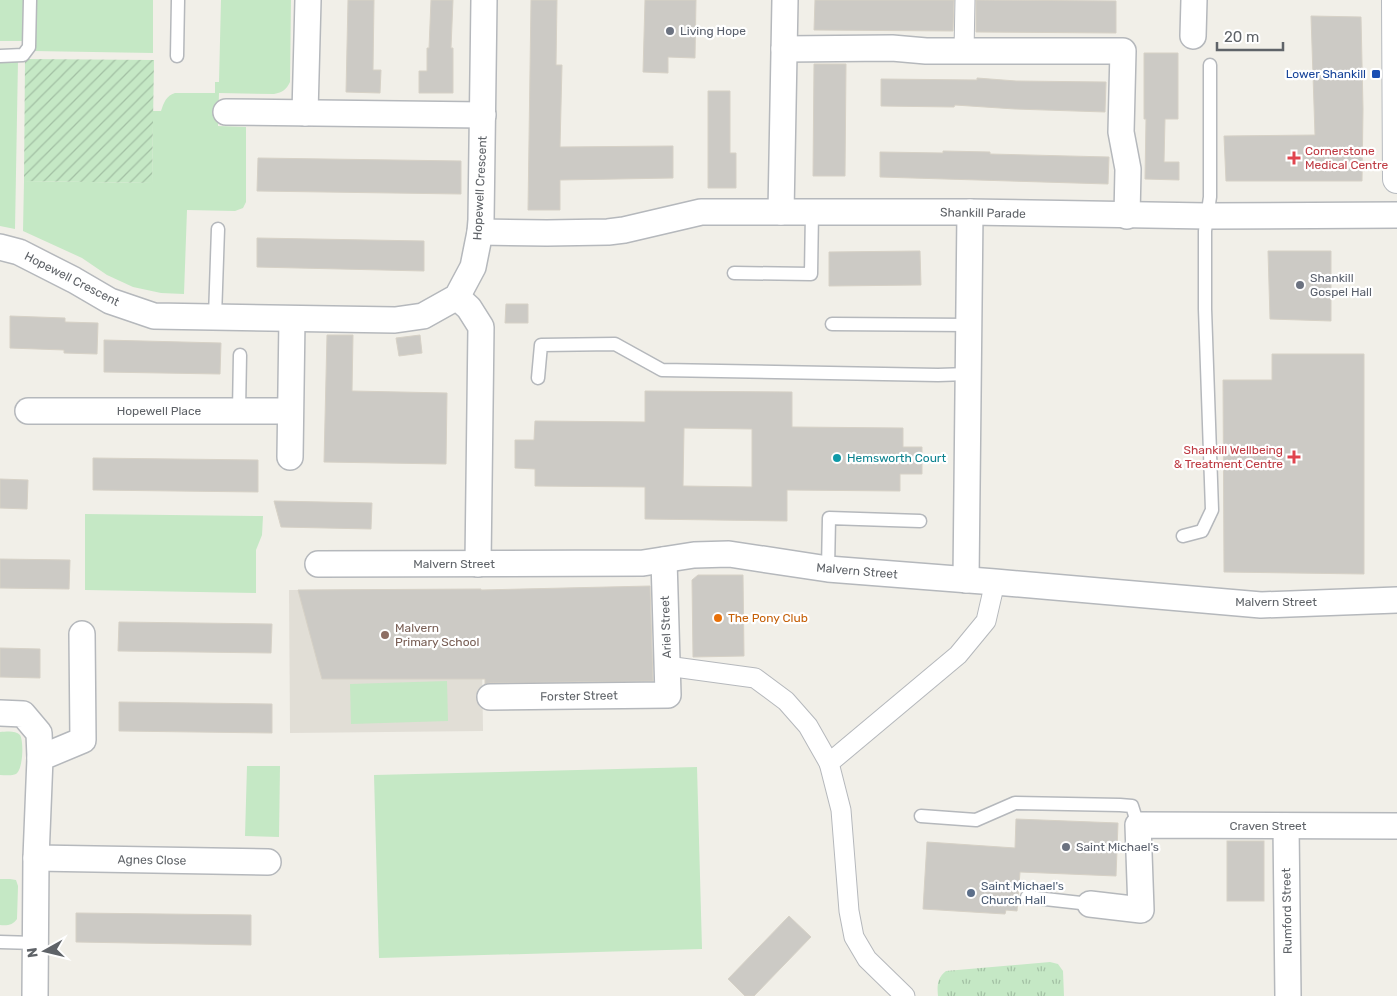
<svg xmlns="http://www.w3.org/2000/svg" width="1397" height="996" viewBox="0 0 1397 996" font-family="Rubik,sans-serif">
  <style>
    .education { fill: #e1ded6 }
    .grass { fill: #c5e8c5 }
    .park { fill: url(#park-tufts) }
    .garden { fill: url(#garden-furrows) }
    .building { fill: #cccac5; stroke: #d6d1c6; fill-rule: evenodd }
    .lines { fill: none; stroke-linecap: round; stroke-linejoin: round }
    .service-casing { stroke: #b5b8bc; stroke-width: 15 }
    .pedestrian-casing { stroke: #b5b8bc; stroke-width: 21 }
    .minor-casing { stroke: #b5b8bc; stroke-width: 28 }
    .secondary-casing { stroke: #b6babf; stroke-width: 30 }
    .service { stroke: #fff; stroke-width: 12 }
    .pedestrian { stroke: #fff; stroke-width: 19 }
    .minor { stroke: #fff; stroke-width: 25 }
    .secondary { stroke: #fff; stroke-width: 28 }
    .worship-dot { fill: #6b7280; stroke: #fff; stroke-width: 2 }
    .transit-dot { fill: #1a4fb4; stroke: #fff; stroke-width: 2 }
    .health-dot { fill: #e0444e; stroke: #fff; stroke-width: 2 }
    .culture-dot { fill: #0f9aa8; stroke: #fff; stroke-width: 2 }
    .food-dot { fill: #e8710a; stroke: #fff; stroke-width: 2 }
    .education-dot { fill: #8d6e63; stroke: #fff; stroke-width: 2 }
    .service-dot { fill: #5c6f8a; stroke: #fff; stroke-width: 2 }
    .labels { text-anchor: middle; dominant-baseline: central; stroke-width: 4.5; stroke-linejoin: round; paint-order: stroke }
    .worship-label { font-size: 12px; fill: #5b616d; stroke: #fff; text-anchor: start }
    .transit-label { font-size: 12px; fill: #164399; stroke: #fff; text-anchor: end }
    .health-label { font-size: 12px; fill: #be3a42; stroke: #fff; text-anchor: start }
    .street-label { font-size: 12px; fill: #5f6368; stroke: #fff }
    .culture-label { font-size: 12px; fill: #0d838f; stroke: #fff; text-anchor: start }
    .food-label { font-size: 12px; fill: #c56008; stroke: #fff; text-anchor: start }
    .education-label { font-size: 12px; fill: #785e54; stroke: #fff; text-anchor: start }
    .service-label { font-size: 12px; fill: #4e5e75; stroke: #fff; text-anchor: start }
  </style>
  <defs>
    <pattern id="park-tufts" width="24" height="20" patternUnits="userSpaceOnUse" patternTransform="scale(1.25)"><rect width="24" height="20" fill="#c5e8c5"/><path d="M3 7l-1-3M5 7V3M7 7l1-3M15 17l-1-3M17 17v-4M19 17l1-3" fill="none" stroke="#a3c0a4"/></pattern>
    <pattern id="garden-furrows" width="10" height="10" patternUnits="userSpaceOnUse" patternTransform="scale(1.25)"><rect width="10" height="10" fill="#c5e8c5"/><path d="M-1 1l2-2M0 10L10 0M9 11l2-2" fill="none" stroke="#a3c0a4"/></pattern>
  </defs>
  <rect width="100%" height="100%" fill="#f1efe8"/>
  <path class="education" d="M481,589L483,731L290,733L289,590Z"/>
  <g class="grass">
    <path d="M0,0H25L24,41H0Z"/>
    <path d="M35,0H153V53L33,51Z"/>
    <path d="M221,0H291L290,82C286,90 283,92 274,94L219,93L218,126L246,127V202L243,208L235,211L187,210L184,294L161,293L133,287L107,275L82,258L23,231L24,181L152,183L153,111H161C164,102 166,96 175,93H215V82H219Z"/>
    <path d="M18,60L15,229L0,226V61Z"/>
    <path d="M85,514L263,516L262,535L256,550V593L85,590Z"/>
    <path d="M447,681L448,721L351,724L350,684Z"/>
    <path d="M0,732C6,732 15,730 20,735C24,741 23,770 16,774C12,776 5,775 0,775Z"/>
    <path d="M247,766H280L279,837L245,836Z"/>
    <path d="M697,767L702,949L379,958L374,775Z"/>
    <path d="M0,879H10L16,880L18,886L17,919C13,925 7,926 0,925Z"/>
  </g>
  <path class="park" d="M1050,962L1058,964L1063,971L1064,996H938C937,986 937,978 946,971Z"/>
  <path class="garden" d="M25,59L154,60L152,183L24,181Z"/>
  <g class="building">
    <path d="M348,0H374L373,70H381L380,93L346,92Z"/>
    <path d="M431,0H453L451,48H453V93H419V71H427V48H429Z"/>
    <path d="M531,0H557L556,65H562L560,147L673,146V178L560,180V210H528Z"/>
    <path d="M645,0H696L695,58L668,57V73L643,72Z"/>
    <path d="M815,0H954L953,31L814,30Z"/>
    <path d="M976,0L1116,1V33L976,32Z"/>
    <path d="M1311,16L1361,17L1363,109L1362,181H1226L1224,136L1315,135Z"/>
    <path d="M1144,53H1178V119H1165L1164,162H1179V180L1145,179L1146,119H1144Z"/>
    <path d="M814,64H846L845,176H813Z"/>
    <path d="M977,78L1016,81L1106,82L1105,112L1015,109L955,105L954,107L881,106V79L977,80Z"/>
    <path d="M708,91H730V153H736V188H708Z"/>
    <path d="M943,151L990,152V154L1109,157L1108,184L880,177V152L943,153Z"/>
    <path d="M258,158L461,161V194L257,191Z"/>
    <path d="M257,238L424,241V271L257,267Z"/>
    <path d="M920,251L921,285L829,286V252Z"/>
    <path d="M1268,251H1331V321L1270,319Z"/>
    <path d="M506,304H528V323H505Z"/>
    <path d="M10,316L65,318V322L98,323L97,354L64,353V350L10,348Z"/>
    <path d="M327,335H353L352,391L447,393L446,464L324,462Z"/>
    <path d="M420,335L422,353L399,356L396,338Z"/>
    <path d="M104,340L221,343L220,374L104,372Z"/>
    <path d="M1272,354H1364V574L1224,572L1223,380H1272Z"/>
    <path d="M645,391L792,392V427L903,428V447H922V474H900V491L787,490V521L645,519V487L535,486V469L515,468V440H534L535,421L645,422ZM684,428L752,429V487L683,486Z"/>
    <path d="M93,458L258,460V492L93,490Z"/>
    <path d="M0,479L28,480L27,509L0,508Z"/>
    <path d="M274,501L372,503L371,529L281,527Z"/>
    <path d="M0,559L70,560L69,589L0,588Z"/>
    <path d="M698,575H743L744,656L693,657L692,580Z"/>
    <path d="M650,586L653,681L490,683L485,684V679H322L298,590L481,589V590Z"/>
    <path d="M119,622L272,624L271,653L118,651Z"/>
    <path d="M0,648L40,649V678L0,677Z"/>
    <path d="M119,702L272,704V733L119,731Z"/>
    <path d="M1016,819L1118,823L1116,876L1020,872L1017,911L1006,910L1005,914L923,909L927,842L1015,848Z"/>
    <rect x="1227" y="841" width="37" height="60"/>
    <path d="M76,913L251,915V945L76,942Z"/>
    <path d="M789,916L811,937L754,996H745L728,979Z"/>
  </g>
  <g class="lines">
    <defs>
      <g id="service">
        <path d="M0,56L23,55L29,47L30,0"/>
        <path d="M177,56L178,0"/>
        <path d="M734,273L811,274L812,212"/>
        <path d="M215,317L218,229"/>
        <path d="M832,324L969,325"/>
        <path d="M538,378L541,345L615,344L662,370L938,375L968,374"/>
        <path d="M239,411L240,355"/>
        <path d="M1183,536L1202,531L1212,510L1205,309V231L1210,197V65"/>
        <path d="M828,569L829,518L920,521"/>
        <path d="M921,816L976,820L1015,803L1120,805L1132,806L1138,825"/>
        <path d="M1027,897L1090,904"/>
        <path d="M0,942L35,943"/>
      </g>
      <g id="pedestrian">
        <path d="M964,51L965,0"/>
        <path d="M667,666L755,678L786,701L808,726L829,763"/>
        <path d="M905,996L867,959L854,937L849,911L841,810L829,763L958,655L986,621L995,582"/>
      </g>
      <g id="minor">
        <path d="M1193,36L1194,0"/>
        <path d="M784,49L892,48L926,51H1123L1121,132L1128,169L1127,216"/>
        <path d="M226,112L483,115"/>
        <path d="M305,113L308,0"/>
        <path d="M781,212L785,0"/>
        <path d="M480,232L547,233L608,232L624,230L701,212H970L1207,216L1397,215"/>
        <path d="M0,247L19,252L74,280L110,301L154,316L395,320L423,316L457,297L473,267L480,232L481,220L484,0"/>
        <path d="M457,297L469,308L481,327L478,564"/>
        <path d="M28,411H290"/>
        <path d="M290,457L292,319"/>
        <path d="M318,564L643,563L694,555L729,554L828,569L995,582L1261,605L1397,600"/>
        <path d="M966,580L970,212"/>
        <path d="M490,697L668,695L664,560"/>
        <path d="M0,713L23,714L39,733L40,758"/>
        <path d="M1286,826L1288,996"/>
        <path d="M36,858L268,862"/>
        <path d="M1090,904L1141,910L1138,825L1397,826"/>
        <path d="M35,996L36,858L40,758L83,740L82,634"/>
      </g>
      <path id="secondary" d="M1396,0L1397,179"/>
    </defs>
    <use href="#service" class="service-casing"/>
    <use href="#pedestrian" class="pedestrian-casing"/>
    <use href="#minor" class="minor-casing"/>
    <use href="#secondary" class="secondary-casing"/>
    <use href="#service" class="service"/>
    <use href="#pedestrian" class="pedestrian"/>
    <use href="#minor" class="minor"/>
    <use href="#secondary" class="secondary"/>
  </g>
  <g class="worship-dot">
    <circle cx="670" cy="31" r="5"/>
    <circle cx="1300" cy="285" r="5"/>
    <circle cx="1066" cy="847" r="5"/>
  </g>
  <rect class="transit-dot" x="1371" y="69" width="10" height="10" rx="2.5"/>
  <g class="health-dot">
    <path d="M1291.5 150.5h5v5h5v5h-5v5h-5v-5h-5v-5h5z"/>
    <path d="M1291.5 449.5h5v5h5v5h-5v5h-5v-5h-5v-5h5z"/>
  </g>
  <circle class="culture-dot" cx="837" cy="458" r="5"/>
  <circle class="food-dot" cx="718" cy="618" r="5"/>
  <circle class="education-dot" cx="385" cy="635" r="5"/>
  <circle class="service-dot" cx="971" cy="893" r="5"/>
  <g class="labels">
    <g class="worship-label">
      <text x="680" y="31">Living Hope</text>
      <text x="1310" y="278">Shankill<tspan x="1310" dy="14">Gospel Hall</tspan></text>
      <text x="1076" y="847">Saint Michael's</text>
    </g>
    <g class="transit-label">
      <text x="1366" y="74">Lower Shankill</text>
    </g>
    <g class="health-label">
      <text x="1305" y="151">Cornerstone<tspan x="1305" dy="14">Medical Centre</tspan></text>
      <text x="1283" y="450" text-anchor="end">Shankill Wellbeing<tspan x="1283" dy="14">&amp; Treatment Centre</tspan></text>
    </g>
    <g class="street-label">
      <text transform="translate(480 188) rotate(-87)">Hopewell Crescent</text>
      <text transform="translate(983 213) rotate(1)">Shankill Parade</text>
      <text transform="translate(72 279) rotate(27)">Hopewell Crescent</text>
      <text x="159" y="411">Hopewell Place</text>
      <text x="454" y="564">Malvern Street</text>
      <text transform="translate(857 571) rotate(5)">Malvern Street</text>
      <text x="1276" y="602">Malvern Street</text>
      <text transform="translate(666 627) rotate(-92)">Ariel Street</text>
      <text transform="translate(579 696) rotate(-1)">Forster Street</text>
      <text x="1268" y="826">Craven Street</text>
      <text transform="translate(152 860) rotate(1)">Agnes Close</text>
      <text transform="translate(1287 911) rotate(-91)">Rumford Street</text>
    </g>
    <g class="culture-label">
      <text x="847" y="458">Hemsworth Court</text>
    </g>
    <g class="food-label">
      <text x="728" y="618">The Pony Club</text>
    </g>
    <g class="education-label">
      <text x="395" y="628">Malvern<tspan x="395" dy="14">Primary School</tspan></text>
    </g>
    <g class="service-label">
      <text x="981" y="886">Saint Michael's<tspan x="981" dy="14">Church Hall</tspan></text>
    </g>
  </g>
  <g transform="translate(45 951) rotate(262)" stroke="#ffffff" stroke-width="4" paint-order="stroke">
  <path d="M0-4L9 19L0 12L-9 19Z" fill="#5f6368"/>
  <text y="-8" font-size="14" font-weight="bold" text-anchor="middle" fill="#5f6368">N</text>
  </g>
  <path d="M1217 42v8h66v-8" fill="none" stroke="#5f6368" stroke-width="2.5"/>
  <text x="1224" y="42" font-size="15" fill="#5f6368" stroke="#ffffff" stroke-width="4" paint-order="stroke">20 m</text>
</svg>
